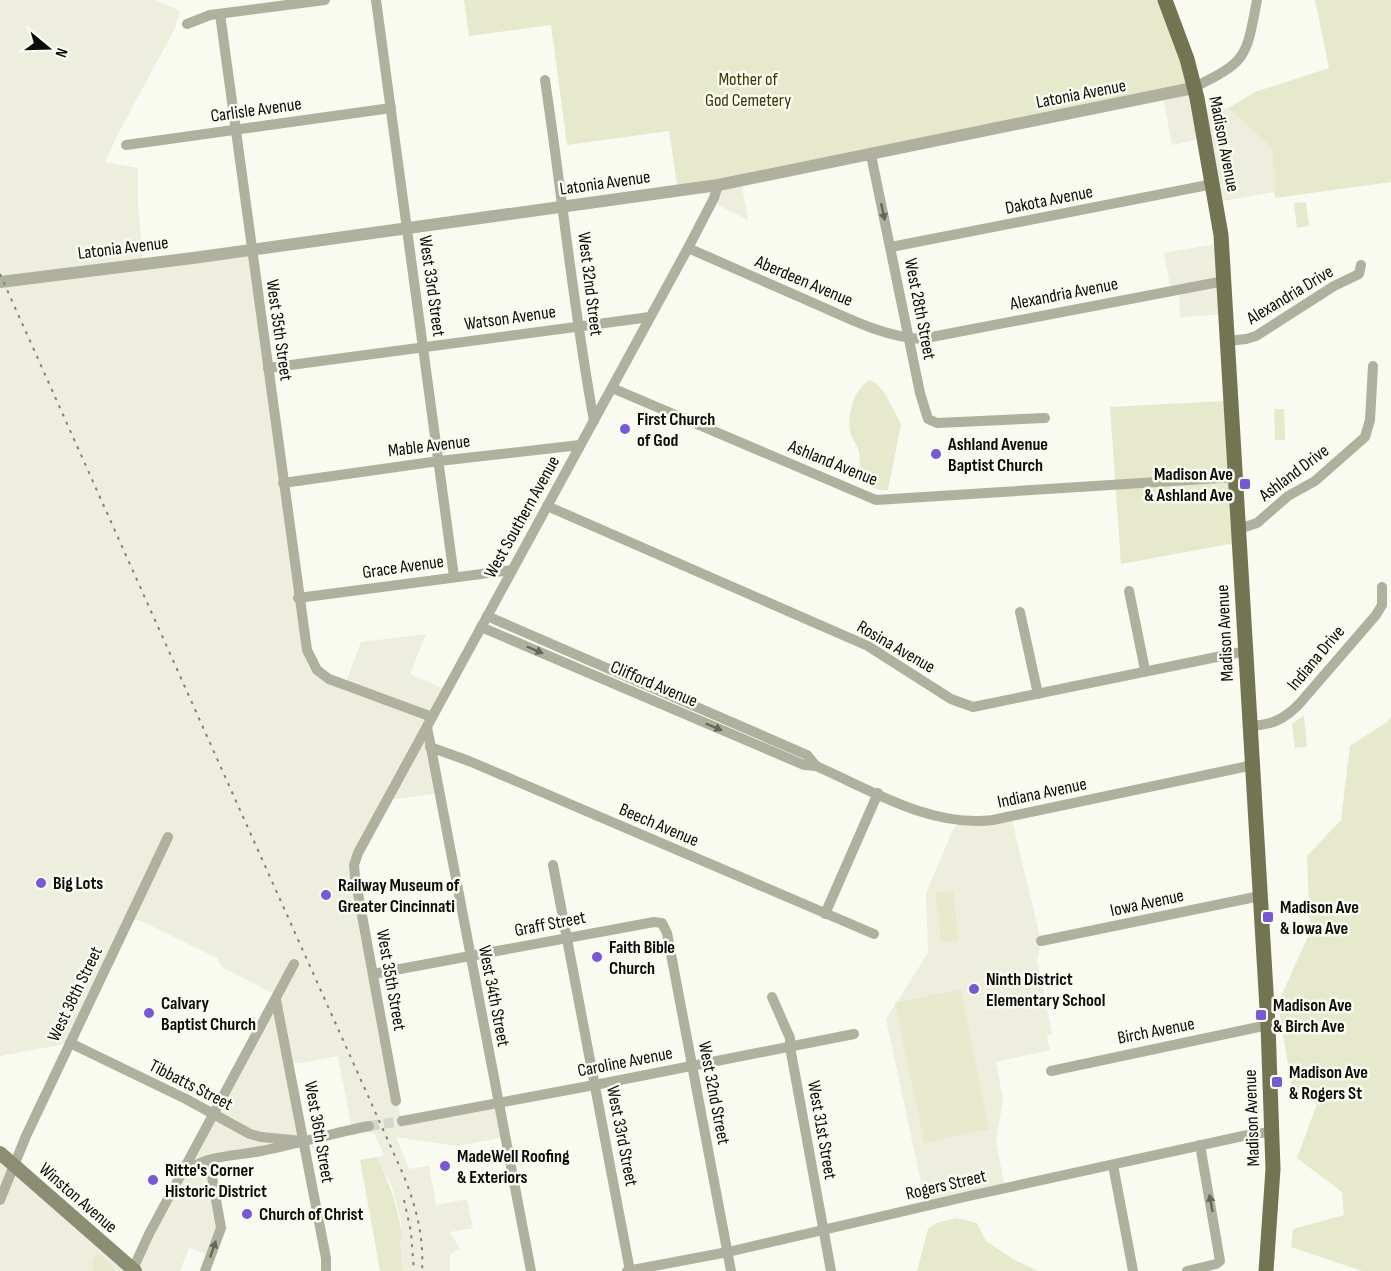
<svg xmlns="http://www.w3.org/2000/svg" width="1391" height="1271" viewBox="0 0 1391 1271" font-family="'Sofia Sans Condensed',sans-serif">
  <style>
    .built { fill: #edeedd }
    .green { fill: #e7e9cd }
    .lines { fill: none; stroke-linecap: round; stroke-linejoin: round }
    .minor-tunnel { stroke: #d5d6ce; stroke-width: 10; stroke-dasharray: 10 5; stroke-linecap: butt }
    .minor { stroke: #afb19e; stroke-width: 10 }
    .tertiary { stroke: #afb19e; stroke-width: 12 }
    .secondary { stroke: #8b8e72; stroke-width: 14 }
    .primary { stroke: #727452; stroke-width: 15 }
    .rail { stroke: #80817a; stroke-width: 2; stroke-dasharray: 3 6; stroke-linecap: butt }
    .oneway { fill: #66675b }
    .poi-dot { fill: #7859d3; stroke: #f9faf0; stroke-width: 2 }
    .labels { text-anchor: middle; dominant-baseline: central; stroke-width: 5; stroke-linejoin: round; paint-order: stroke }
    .park-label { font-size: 18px; fill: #373801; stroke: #f9faf0 }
    .street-label { font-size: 18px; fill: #0c0d0a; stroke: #f9faf0 }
    .poi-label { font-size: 18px; font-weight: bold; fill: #0c0d0a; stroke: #f9faf0; text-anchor: start }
  </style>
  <rect width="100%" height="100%" fill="#f9faf0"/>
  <g class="built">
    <path d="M0,0H156L180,11L175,28L118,134L105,162L138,168V202L143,263L252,249L312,663L345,685L361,642L426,634L410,674L447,690L427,727L439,793L387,800L354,865L396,1101L402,1120L498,1103L504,1137L458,1146L396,1137L409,1169L429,1166L436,1205L467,1199L473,1228L450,1232L460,1249L450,1254V1271H403L400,1240H403L401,1220L392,1187L377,1157L384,1155L374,1133L352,1130L338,1056L300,1063L289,1062L303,1141L209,1160L219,1209L211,1256L189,1248L180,1271H0V1153L132,1270L278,996L222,967L217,958L141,921L130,918L70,1043L0,1056Z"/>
    <path d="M1193,88L1200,113L1228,108L1272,148L1275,192L1216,202L1204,138L1172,145L1163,96Z"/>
    <path d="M741,182L748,220L712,202L718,185Z"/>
    <path d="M1222,243L1226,314L1180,317L1179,289L1171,290L1164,253Z"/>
    <path d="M1011,816L1041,941L1037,960L1052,1034L1047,1036L1050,1050L996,1062L1003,1100L996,1140L1005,1189L926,1206L886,1019L928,953L926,893L953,830L960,821Z"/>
  </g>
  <g class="green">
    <path d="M464,0H1165L1193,88L678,191L669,131L567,145L551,25L469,36Z"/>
    <path d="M1315,0H1391V182L1275,198L1272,148L1228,108L1255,92L1329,68Z"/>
    <path d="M1306,202L1309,226L1297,228L1294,203Z"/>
    <path d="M870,380L877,384L884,392L901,424L888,490C872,491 862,483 860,466C859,461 860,457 859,452C858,445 853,441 851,435C846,418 853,389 870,380Z"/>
    <path d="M1225,401L1235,543L1121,564L1110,407Z"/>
    <path d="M1274,409H1284L1285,440H1275Z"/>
    <path d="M1304,715L1307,747L1295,748L1292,724Z"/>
    <path d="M1391,717V1271H1362L1291,1247L1293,1229L1344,1215L1342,1192L1297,1158L1317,1104L1291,1084L1278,1003L1310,932L1307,856L1341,820L1350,746L1387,722Z"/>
    <path d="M953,891L959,940L941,942L935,893Z"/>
    <path d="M961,989L989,1129L924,1143L895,1003Z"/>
    <path d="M377,1157C390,1184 399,1210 403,1240L400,1241L403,1271H380L360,1160Z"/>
    <path d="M957,1218L977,1223L986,1241L1013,1259L1038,1271H917L928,1229L936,1223Z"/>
    <path d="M98,1253L113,1267V1271H93L92,1260Z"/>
  </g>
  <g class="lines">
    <path class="minor-tunnel" d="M369,1126L402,1121"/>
    <g class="minor">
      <path d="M376,0L454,577"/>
      <path d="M220,14L307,650L317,670L329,679L432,717"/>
      <path d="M187,24L210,15L325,0"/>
      <path d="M545,80C562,193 573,308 594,421"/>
      <path d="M1193,88C1247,61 1246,59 1257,0"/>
      <path d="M126,145L391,108"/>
      <path d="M871,155L920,393L928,419L937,423L1045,418"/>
      <path d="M891,247L1213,184"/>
      <path d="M688,248C729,266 770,284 811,302C846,317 883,337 921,339L1224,281"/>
      <path d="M1228,341L1246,339L1256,336L1334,286L1359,274L1361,265"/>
      <path d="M268,368L650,317"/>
      <path d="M612,388L876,500L1236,477"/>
      <path d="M283,483L439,461L580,445"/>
      <path d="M547,506L868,646L951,699L973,707L1246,651"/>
      <path d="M1239,529L1257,523L1288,496L1315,481L1365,437L1370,420L1373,366"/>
      <path d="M1129,591L1145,670"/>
      <path d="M298,598L512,570"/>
      <path d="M1020,612L1038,694"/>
      <path d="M487,616L807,755L816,766"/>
      <path d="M481,627L804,765L816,766C871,790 931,828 993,820L1253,765"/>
      <path d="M1250,726C1272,725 1285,719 1300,703L1376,615L1382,605V587"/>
      <path d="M427,727L531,1271"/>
      <path d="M430,747L469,761L874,934"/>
      <path d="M553,865L630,1271"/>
      <path d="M825,914L878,793"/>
      <path d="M1041,941L1260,896"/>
      <path d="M373,974L654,922L662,923L667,933L731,1271"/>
      <path d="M772,997L790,1038V1047L831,1271"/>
      <path d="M276,1000L326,1258V1271"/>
      <path d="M70,1043L186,1099L250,1134L261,1137L303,1141"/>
      <path d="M1051,1071L1268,1025"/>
      <path d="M396,1101L355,877L354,865L358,853L688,248L714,198L718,185"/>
      <path d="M402,1121L605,1083L854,1034"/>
      <path d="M1113,1165L1133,1271"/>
      <path d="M185,1172C205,1155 236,1156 261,1151C297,1144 333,1133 369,1126"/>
      <path d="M0,1200L26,1136L168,837"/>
      <path d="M132,1271L149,1234L294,964"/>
      <path d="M205,1271L221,1228L209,1160"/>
      <path d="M627,1271L728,1252L969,1196L1252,1134L1273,1132"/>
      <path d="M1187,1271L1216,1264L1220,1261L1200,1145"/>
    </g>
    <path class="tertiary" d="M0,282L193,258L718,185L1193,88"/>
    <path class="secondary" d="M0,1153L135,1271"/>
    <path class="primary" d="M1165,0L1187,59L1197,98L1221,235L1268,1025L1273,1169L1266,1271"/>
    <g class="rail">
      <path d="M0,274L403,1174C416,1206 424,1236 422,1271"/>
      <path d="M404,1200L411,1232L414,1271"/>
    </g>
  </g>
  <defs><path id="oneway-solid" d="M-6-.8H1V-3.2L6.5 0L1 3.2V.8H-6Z" transform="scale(1.5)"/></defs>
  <g class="oneway">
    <use href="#oneway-solid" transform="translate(883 212) rotate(78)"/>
    <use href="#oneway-solid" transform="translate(535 650) rotate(23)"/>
    <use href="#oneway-solid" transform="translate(714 727) rotate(23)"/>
    <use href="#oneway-solid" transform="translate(1211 1203) rotate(-100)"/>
    <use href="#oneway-solid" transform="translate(213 1249) rotate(-71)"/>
  </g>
  <g class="poi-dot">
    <circle cx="625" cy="429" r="6"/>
    <circle cx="936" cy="454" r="6"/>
    <rect x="1239" y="478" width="12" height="12" rx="3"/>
    <circle cx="41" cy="883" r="6"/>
    <circle cx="326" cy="895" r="6"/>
    <rect x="1262" y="911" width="12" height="12" rx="3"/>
    <circle cx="597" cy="957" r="6"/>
    <circle cx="974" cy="989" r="6"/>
    <circle cx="149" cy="1013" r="6"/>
    <rect x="1255" y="1009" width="12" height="12" rx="3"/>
    <rect x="1271" y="1076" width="12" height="12" rx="3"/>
    <circle cx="445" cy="1166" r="6"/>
    <circle cx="153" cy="1180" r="6"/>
    <circle cx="247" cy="1214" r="6"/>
  </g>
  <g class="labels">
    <g class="park-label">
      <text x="748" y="79">Mother of<tspan x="748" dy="21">God Cemetery</tspan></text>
    </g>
    <g class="street-label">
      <text transform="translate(1081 94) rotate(-11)">Latonia Avenue</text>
      <text transform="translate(256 110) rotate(-8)">Carlisle Avenue</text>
      <text transform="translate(1224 144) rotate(79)">Madison Avenue</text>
      <text transform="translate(605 183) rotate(-8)">Latonia Avenue</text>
      <text transform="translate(1049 200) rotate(-11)">Dakota Avenue</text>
      <text transform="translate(123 248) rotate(-7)">Latonia Avenue</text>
      <text transform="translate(804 281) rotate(23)">Aberdeen Avenue</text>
      <text transform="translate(590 284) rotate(83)">West 32nd Street</text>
      <text transform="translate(432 286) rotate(82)">West 33rd Street</text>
      <text transform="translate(1064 294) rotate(-11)">Alexandria Avenue</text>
      <text transform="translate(1290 295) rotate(-31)">Alexandria Drive</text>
      <text transform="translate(920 309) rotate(79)">West 28th Street</text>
      <text transform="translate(510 318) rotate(-8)">Watson Avenue</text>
      <text transform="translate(279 330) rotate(82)">West 35th Street</text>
      <text transform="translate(429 446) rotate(-7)">Mable Avenue</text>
      <text transform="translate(833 463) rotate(22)">Ashland Avenue</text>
      <text transform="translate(1294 473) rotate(-37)">Ashland Drive</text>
      <text transform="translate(522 517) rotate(-61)">West Southern Avenue</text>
      <text transform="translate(403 567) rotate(-8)">Grace Avenue</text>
      <text transform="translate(1225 633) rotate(-93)">Madison Avenue</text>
      <text transform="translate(896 647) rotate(30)">Rosina Avenue</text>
      <text transform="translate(1316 658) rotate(-50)">Indiana Drive</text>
      <text transform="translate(654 684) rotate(23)">Clifford Avenue</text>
      <text transform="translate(1042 793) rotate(-12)">Indiana Avenue</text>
      <text transform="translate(659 825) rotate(23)">Beech Avenue</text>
      <text transform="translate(1147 903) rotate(-12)">Iowa Avenue</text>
      <text transform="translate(550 924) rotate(-11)">Graff Street</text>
      <text transform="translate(391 980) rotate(80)">West 35th Street</text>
      <text transform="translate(75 994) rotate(-64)">West 38th Street</text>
      <text transform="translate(494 996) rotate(79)">West 34th Street</text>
      <text transform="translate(1156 1031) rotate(-11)">Birch Avenue</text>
      <text transform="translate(625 1062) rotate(-11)">Caroline Avenue</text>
      <text transform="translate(191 1085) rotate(27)">Tibbatts Street</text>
      <text transform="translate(714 1093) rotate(79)">West 32nd Street</text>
      <text transform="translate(1252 1118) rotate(-92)">Madison Avenue</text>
      <text transform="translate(822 1130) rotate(80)">West 31st Street</text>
      <text transform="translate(319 1132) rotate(80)">West 36th Street</text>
      <text transform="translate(622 1136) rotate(79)">West 33rd Street</text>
      <text transform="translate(946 1185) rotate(-13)">Rogers Street</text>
      <text transform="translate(78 1198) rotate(41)">Winston Avenue</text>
    </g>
    <g class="poi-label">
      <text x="637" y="419">First Church<tspan x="637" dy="21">of God</tspan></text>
      <text x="948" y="444">Ashland Avenue<tspan x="948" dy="21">Baptist Church</tspan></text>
      <text x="1233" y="474" text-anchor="end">Madison Ave<tspan x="1233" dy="21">&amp; Ashland Ave</tspan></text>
      <text x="53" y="883">Big Lots</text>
      <text x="338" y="885">Railway Museum of<tspan x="338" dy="21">Greater Cincinnati</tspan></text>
      <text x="1280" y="907">Madison Ave<tspan x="1280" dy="21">&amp; Iowa Ave</tspan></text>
      <text x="609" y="947">Faith Bible<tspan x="609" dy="21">Church</tspan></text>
      <text x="986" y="979">Ninth District<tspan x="986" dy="21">Elementary School</tspan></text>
      <text x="161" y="1003">Calvary<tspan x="161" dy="21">Baptist Church</tspan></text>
      <text x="1273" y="1005">Madison Ave<tspan x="1273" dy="21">&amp; Birch Ave</tspan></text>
      <text x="1289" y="1072">Madison Ave<tspan x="1289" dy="21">&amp; Rogers St</tspan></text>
      <text x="457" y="1156">MadeWell Roofing<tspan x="457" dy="21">&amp; Exteriors</tspan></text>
      <text x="165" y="1170">Ritte's Corner<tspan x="165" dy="21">Historic District</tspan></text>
      <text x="259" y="1214">Church of Christ</text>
    </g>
  </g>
  <g transform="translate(48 48) rotate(109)" stroke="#f9faf0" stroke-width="4.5" paint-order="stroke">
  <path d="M0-4.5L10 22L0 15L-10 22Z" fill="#0c0d0a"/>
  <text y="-9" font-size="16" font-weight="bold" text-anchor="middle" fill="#0c0d0a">N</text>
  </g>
</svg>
